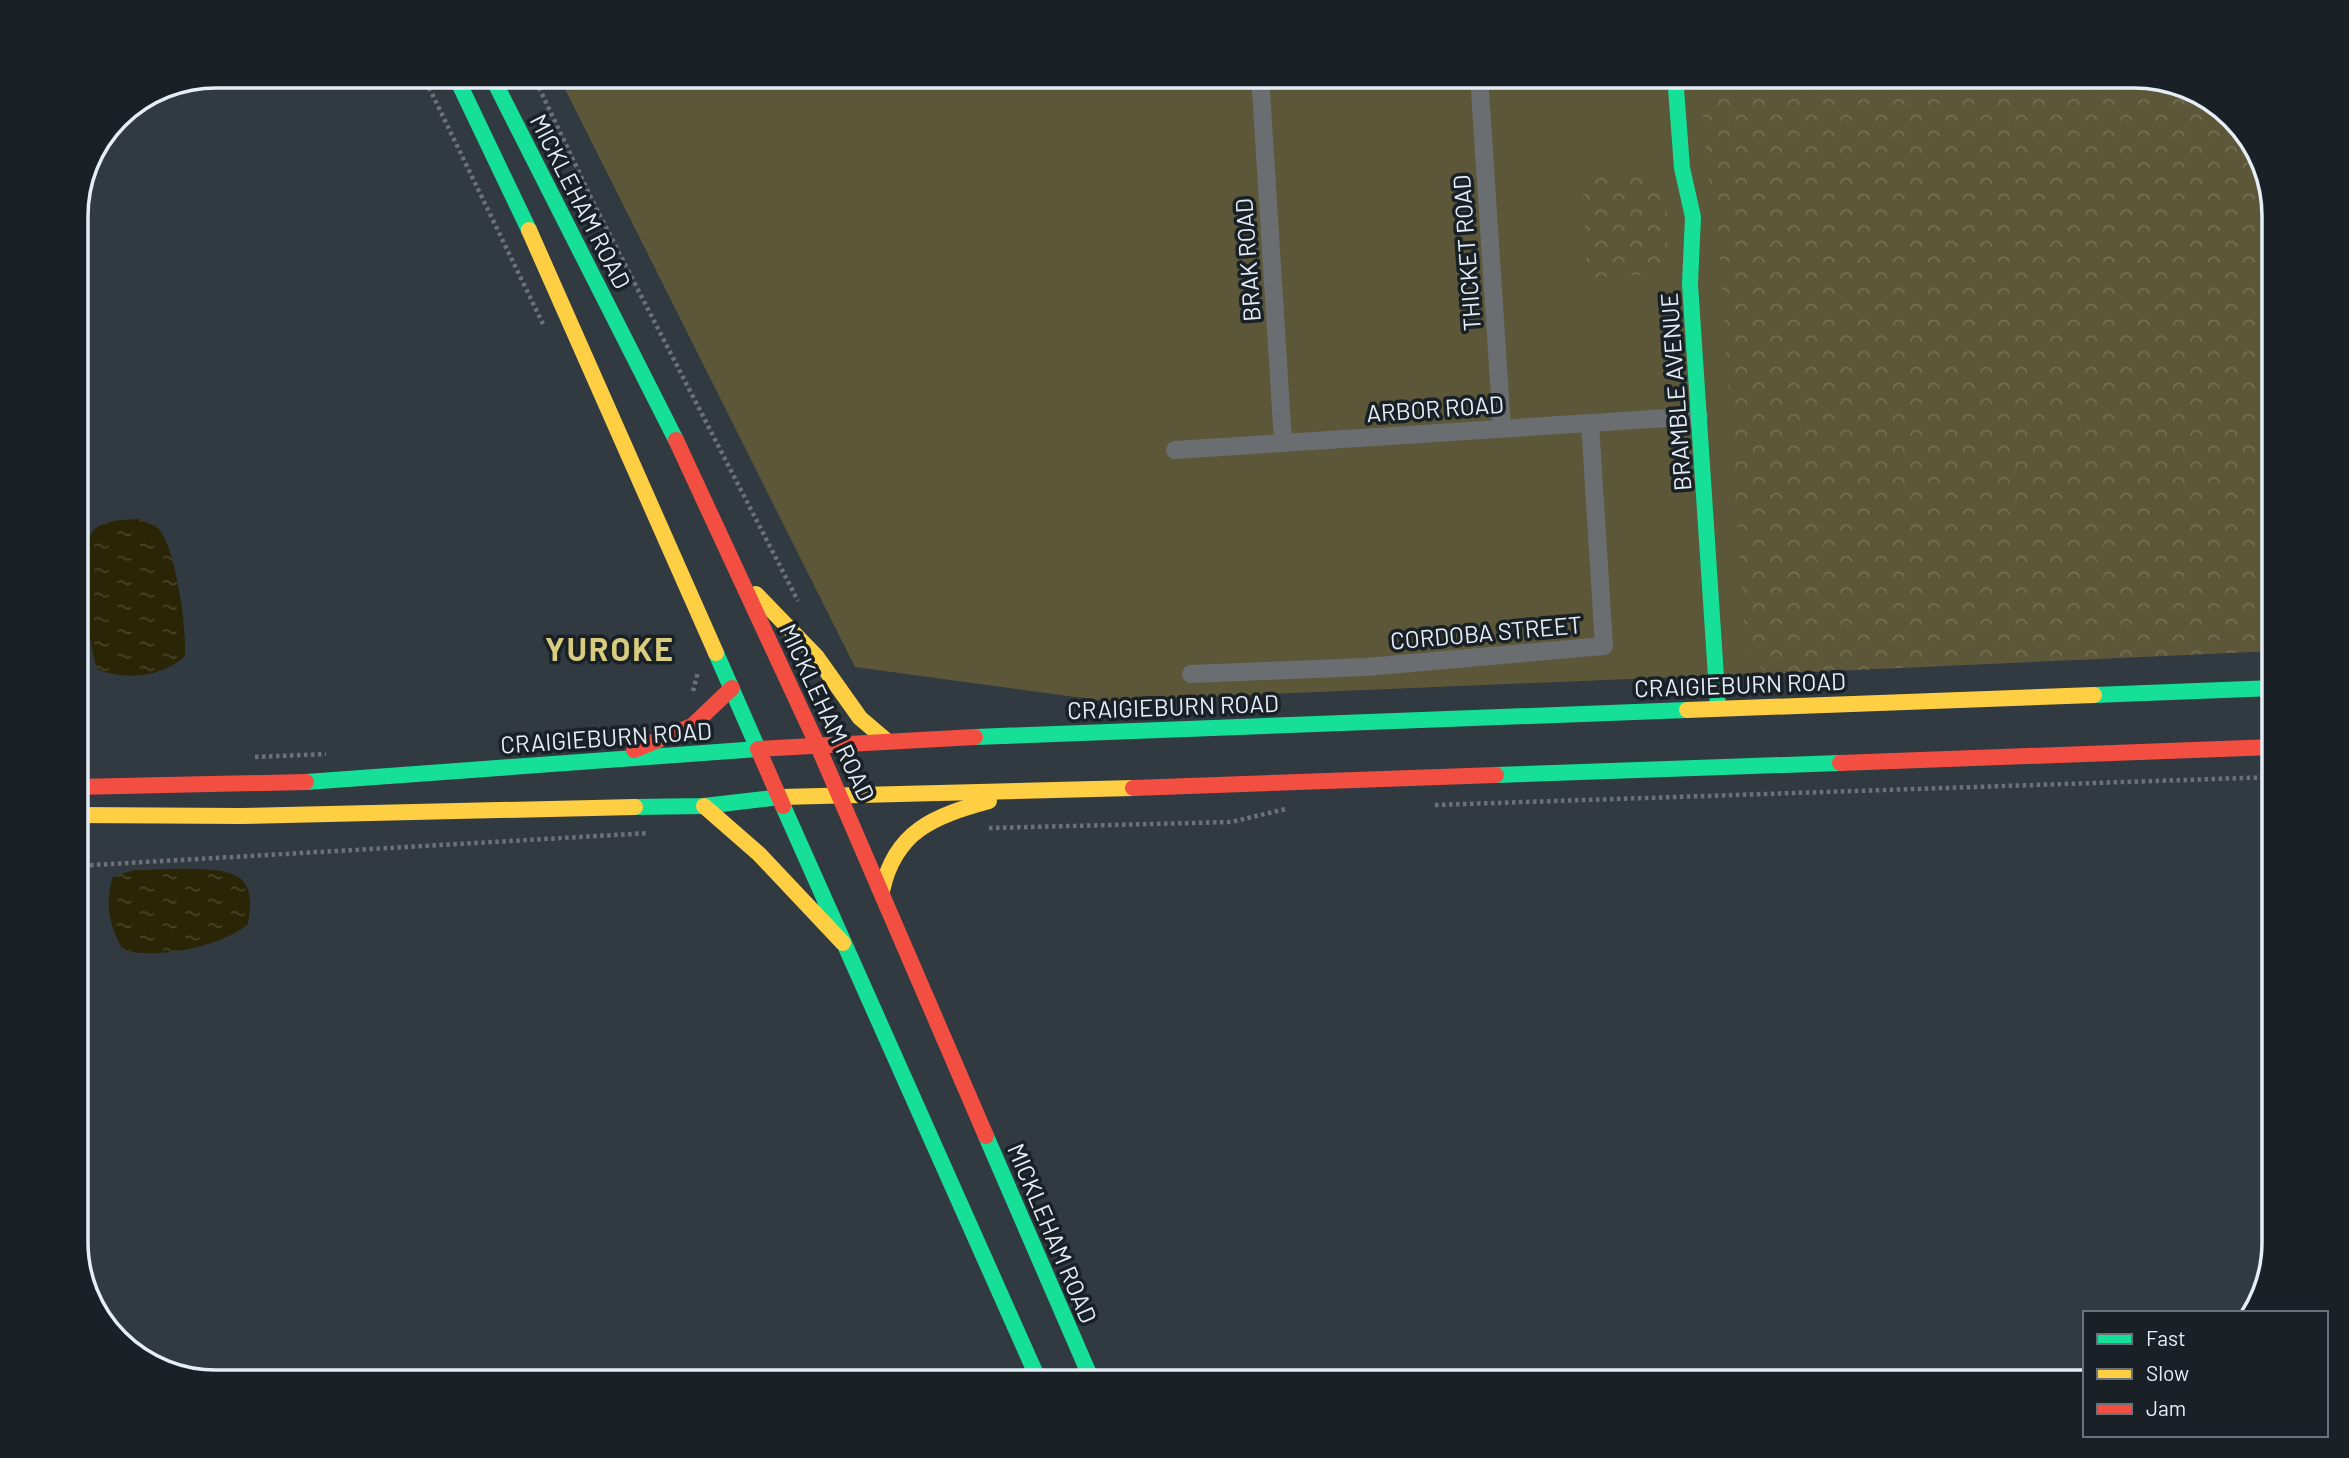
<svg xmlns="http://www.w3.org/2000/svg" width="2349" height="1458" viewBox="0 0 2349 1458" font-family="Barlow,sans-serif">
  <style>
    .green { fill: #5b5738 }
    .forest { fill: url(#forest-crowns) }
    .water { fill: url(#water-ripples) }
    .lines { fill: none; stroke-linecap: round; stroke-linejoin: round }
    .path { stroke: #6c7175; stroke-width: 4.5; stroke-dasharray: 3.5 3.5; stroke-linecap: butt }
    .street { stroke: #6a6e71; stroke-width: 18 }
    .fast { stroke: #16e098; stroke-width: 16 }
    .slow { stroke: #ffcf43; stroke-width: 16 }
    .jam { stroke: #f24e42; stroke-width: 16 }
    .labels { text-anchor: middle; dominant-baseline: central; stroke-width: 7; stroke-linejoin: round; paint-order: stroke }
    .street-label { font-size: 24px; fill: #e5eef7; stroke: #192026 }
    .district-label { font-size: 32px; font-weight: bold; letter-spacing: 2px; fill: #d8cc7e; stroke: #192026 }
    .rim { fill: none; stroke: #e5eef7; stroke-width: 3.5 }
  </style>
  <defs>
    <pattern id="forest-crowns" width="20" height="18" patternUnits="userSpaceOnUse" patternTransform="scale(1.75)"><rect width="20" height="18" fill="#5b5738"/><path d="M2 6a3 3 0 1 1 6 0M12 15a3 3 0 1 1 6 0" fill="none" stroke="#726f56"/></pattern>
    <pattern id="water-ripples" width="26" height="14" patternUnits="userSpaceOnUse" patternTransform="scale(1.75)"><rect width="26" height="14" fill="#292506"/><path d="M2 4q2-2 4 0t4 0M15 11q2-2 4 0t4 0" fill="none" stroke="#48452b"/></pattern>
  </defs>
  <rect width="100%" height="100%" fill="#313941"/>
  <path class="green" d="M558,75H1733L1773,673L1105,701L855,667Z"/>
  <g class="forest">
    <path d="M1700,75H2133L2204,94L2255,145L2273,207L2274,651L1768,674L1746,654L1717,215L1707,172Z"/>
    <path d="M1659,172L1669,221L1665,273L1588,278L1582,177Z"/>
  </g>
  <g class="water">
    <path d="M140,519C146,522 155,525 159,529C176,549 187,630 185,656C163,677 125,681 97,669C89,643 75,551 94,530C105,519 125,520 140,519Z"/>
    <path d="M134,870C157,870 230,863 243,881C253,893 250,910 248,924C223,946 156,960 123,950C110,927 104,904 113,877Z"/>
    <path d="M861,1376L870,1383H821L830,1378Z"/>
  </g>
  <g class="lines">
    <g class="path">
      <path d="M423,75L543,324"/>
      <path d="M533,75L595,206L798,601"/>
      <path d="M693,691L698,672"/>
      <path d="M255,757L326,754"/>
      <path d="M1435,805L2274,777"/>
      <path d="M989,828L1231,822L1286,809"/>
      <path d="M76,866L649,833"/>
    </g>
    <g class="street">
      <path d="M1260,75L1283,442"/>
      <path d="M1479,75L1502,428"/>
      <path d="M1175,450L1699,416"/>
      <path d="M1191,674L1366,667L1604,646L1590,423"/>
    </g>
    <g class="fast">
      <path d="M455,75L529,230"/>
      <path d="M491,75L676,440"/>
      <path d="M1675,75L1682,168L1693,217L1690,284L1718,707"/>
      <path d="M2094,695L2274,688"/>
      <path d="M975,737L1687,710"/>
      <path d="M1496,775L1840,763"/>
      <path d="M306,782L758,749L716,653"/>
      <path d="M783,806L1040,1383"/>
      <path d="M635,807L704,806L781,797"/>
      <path d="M986,1136L1093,1383"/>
    </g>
    <g class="slow">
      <path d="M529,230L716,653"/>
      <path d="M756,594L816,656L860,718L887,741"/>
      <path d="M1687,710L2094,695"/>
      <path d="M781,797L1133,788"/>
      <path d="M704,806L759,854L843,943"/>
      <path d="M76,815L241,816L635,807"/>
      <path d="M882,891C895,831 934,816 989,801"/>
    </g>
    <g class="jam">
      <path d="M676,440L817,744"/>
      <path d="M817,744L986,1136"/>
      <path d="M634,750L692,726L732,688"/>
      <path d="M1840,763L2274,747"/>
      <path d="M76,787L306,782"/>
      <path d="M1133,788L1496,775"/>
      <path d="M783,806L758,749L975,737"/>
    </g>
  </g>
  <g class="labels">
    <g class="street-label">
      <text transform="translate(581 201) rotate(63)">MICKLEHAM ROAD</text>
      <text transform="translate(1466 253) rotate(-94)">THICKET ROAD</text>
      <text transform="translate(1247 260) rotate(-94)">BRAK ROAD</text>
      <text transform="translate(1675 392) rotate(-94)">BRAMBLE AVENUE</text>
      <text transform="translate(1435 408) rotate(-4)">ARBOR ROAD</text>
      <text transform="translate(1486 632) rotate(-5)">CORDOBA STREET</text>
      <text transform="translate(1740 684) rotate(-2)">CRAIGIEBURN ROAD</text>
      <text transform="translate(1173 706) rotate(-2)">CRAIGIEBURN ROAD</text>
      <text transform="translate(828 712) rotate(65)">MICKLEHAM ROAD</text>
      <text transform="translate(606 737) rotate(-4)">CRAIGIEBURN ROAD</text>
      <text transform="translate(1053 1233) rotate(67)">MICKLEHAM ROAD</text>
    </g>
    <g class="district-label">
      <text x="610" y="648">YUROKE</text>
    </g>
  </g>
  <path d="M0 0H2349V1458H0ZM216 88H2134A128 128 0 0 1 2262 216V1242A128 128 0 0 1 2134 1370H216A128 128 0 0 1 88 1242V216A128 128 0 0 1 216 88Z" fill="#192026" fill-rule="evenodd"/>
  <path class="rim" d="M216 88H2134A128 128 0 0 1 2262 216V1242A128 128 0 0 1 2134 1370H216A128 128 0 0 1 88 1242V216A128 128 0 0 1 216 88Z"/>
  <rect x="2083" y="1311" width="245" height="126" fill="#192026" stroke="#6b727a" stroke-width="2"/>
  <rect x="2097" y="1334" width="35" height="10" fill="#16e098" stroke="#6b727a" stroke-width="2"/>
  <text x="2146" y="1346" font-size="21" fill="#e5eef7">Fast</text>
  <rect x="2097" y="1369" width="35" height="10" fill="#ffcf43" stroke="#6b727a" stroke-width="2"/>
  <text x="2146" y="1381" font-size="21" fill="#e5eef7">Slow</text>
  <rect x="2097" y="1404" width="35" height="10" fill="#f24e42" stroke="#6b727a" stroke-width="2"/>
  <text x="2146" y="1416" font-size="21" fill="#e5eef7">Jam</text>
</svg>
